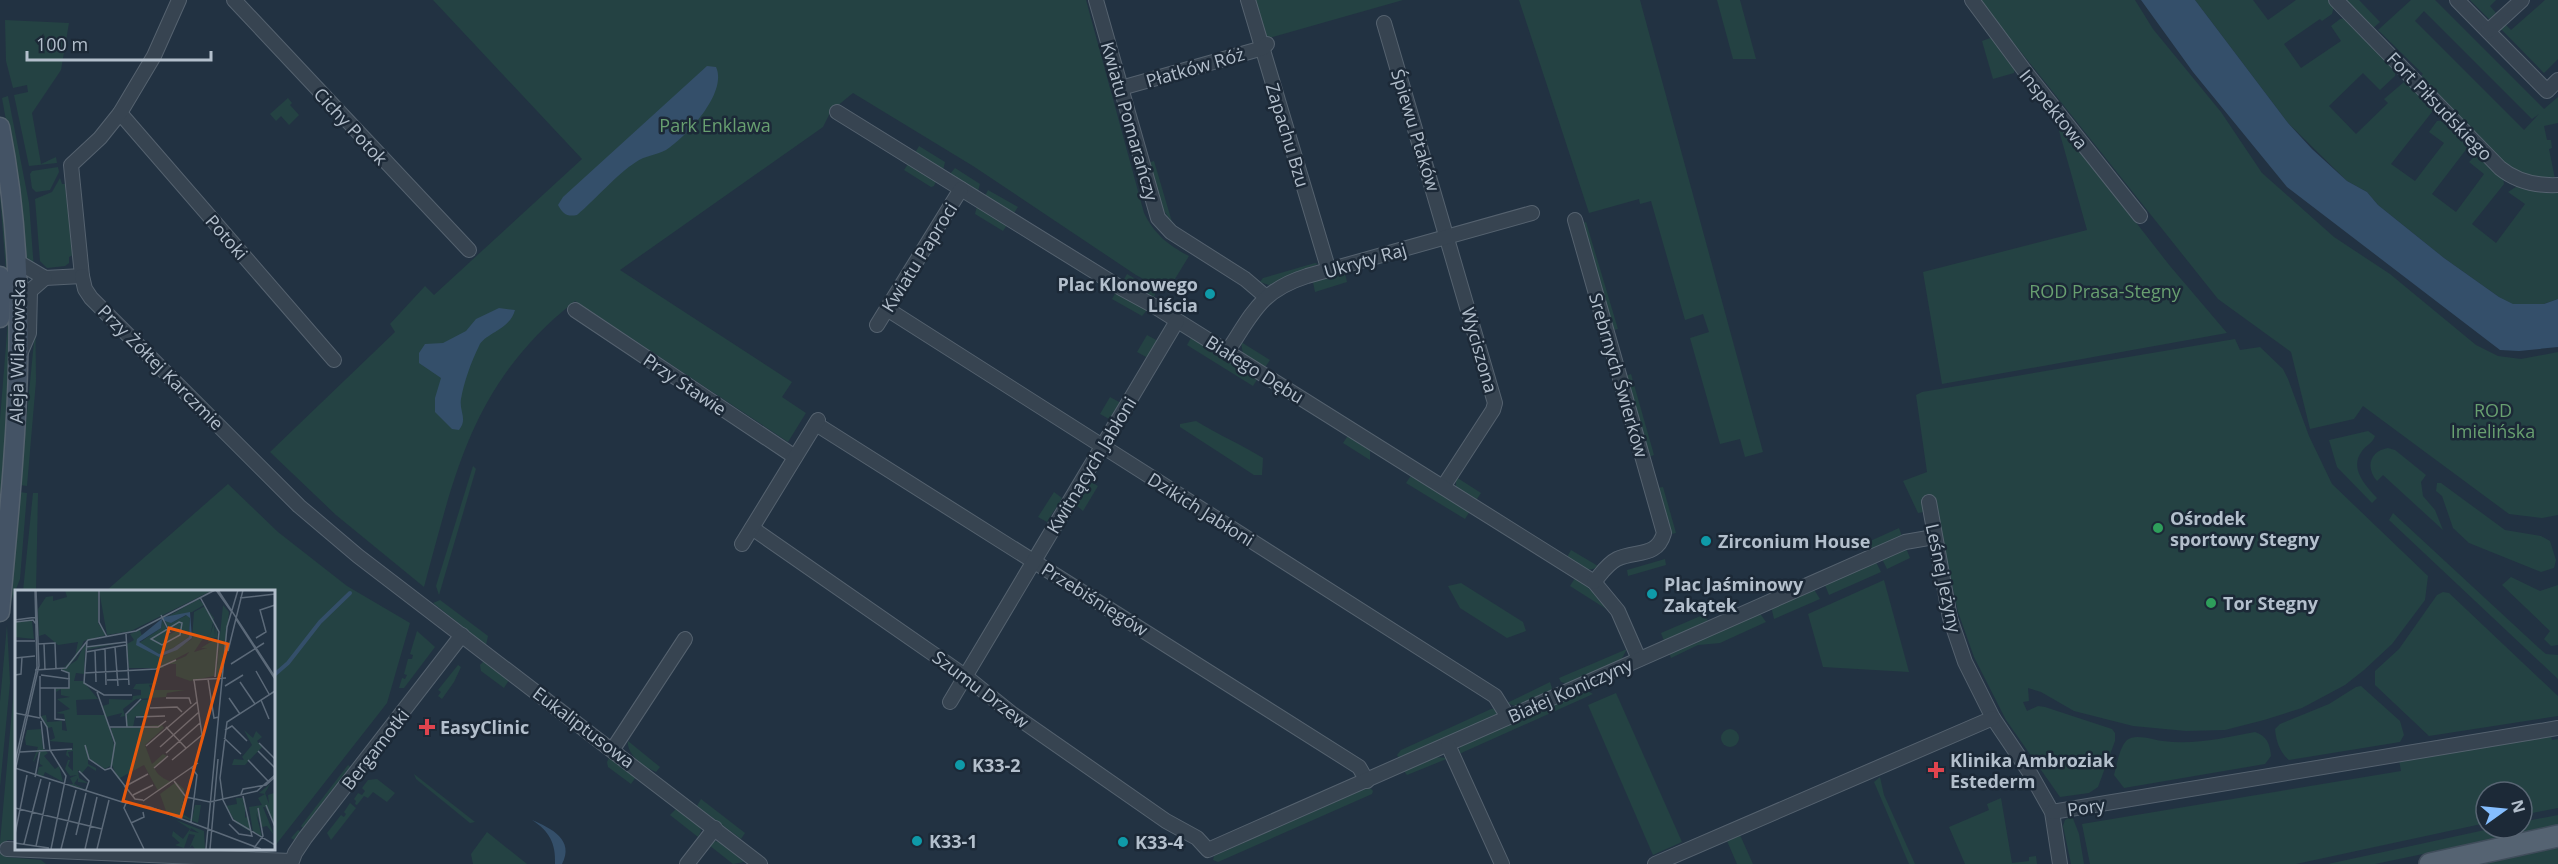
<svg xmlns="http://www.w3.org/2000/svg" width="2558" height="864" viewBox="0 0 2558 864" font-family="'Open Sans',sans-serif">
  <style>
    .green { fill: #244243; fill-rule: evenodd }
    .water { fill: #344f6a }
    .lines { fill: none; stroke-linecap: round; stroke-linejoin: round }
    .stream { stroke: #344f6a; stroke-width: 4 }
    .street-casing { stroke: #55626f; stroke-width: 16 }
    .secondary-casing { stroke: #55626f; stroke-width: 21 }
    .primary-casing { stroke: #404d5b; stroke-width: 24 }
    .street { stroke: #374451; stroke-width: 14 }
    .secondary { stroke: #445365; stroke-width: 18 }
    .primary { stroke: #556372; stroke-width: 21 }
    .culture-dot { fill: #0f9aa8; stroke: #1c2937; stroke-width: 2 }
    .leisure-dot { fill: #2e9e5b; stroke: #1c2937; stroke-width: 2 }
    .health-dot { fill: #e0444e; stroke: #1c2937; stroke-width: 2 }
    .labels { text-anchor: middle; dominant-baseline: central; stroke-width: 5; stroke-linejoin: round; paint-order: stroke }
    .street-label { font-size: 18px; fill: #b3bfcc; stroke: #1c2937 }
    .park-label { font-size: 18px; fill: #689f70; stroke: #1c2937 }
    .poi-label { font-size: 18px; font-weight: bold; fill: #b3bfcc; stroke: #1c2937; text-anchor: start }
    .inset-road { fill: none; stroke: #5c6a79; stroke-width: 1.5 }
    .view { fill: #e8590c; fill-opacity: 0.15; stroke: #e8590c; stroke-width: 3 }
    .inset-edge { fill: none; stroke: #b3bfcc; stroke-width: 3 }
  </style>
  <rect width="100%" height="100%" fill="#223242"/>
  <g class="green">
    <path d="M433,0H1086L1144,213C1155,235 1168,245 1189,256L1167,292L1136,275L973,166L853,93L831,111L823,127L620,270L792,382L782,397L806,413L788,442L575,301C473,382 456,469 424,587L336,515L270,452L395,332L390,324L425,286L434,295L582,159Z"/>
    <path d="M1253,0H1403L1266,39Z"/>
    <path d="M1519,0H1640L1763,452L1745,457L1740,439L1720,444L1690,338L1709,332L1703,314L1685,320L1651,201L1640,204L1639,199L1589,213Z"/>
    <path d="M1717,0H1740L1756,59H1733Z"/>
    <path d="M1977,0H2135L2153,29L2221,112L2262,173L2334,237L2390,274L2476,345L2498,356L2521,359L2558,352V515L2542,518L2509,514L2363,406L2354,419L2310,429L2291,352L2218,299L2013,42L2006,39Z"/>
    <path d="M2195,0H2253L2268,20L2296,0H2329L2334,6L2332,14L2322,21L2320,19L2284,44L2301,68L2341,41L2331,26L2340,19L2345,18L2396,70L2395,76L2380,90L2363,73L2329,106L2356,134L2388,103L2384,99L2404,82L2433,107L2432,112L2391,164L2415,181L2444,143L2429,132L2437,121L2446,120L2468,144V147L2432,194L2456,212L2484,174L2469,162L2474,157L2480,156L2503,177L2504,184L2472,224L2496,243L2525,204L2508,192L2519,185L2558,189V299L2544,304H2512L2499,297L2444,258L2378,205L2367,192L2347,181L2288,123Z"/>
    <path d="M2344,0H2359L2380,22L2372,29Z"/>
    <path d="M2411,0H2435L2544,109L2558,97V123L2544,126L2547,140H2551L2552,148L2549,149L2555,179H2538L2511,170L2419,78L2423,74L2378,30ZM2424,11L2532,119L2539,114L2524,130L2415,21Z"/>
    <path d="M2470,0H2496L2490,6L2496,13L2489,19Z"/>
    <path d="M2545,0H2558V59L2544,73L2500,28L2505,24L2511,30Z"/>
    <path d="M5,20L69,23L61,70L32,113L41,164L56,157L57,163L29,166L14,95L28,92L27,85L13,88L6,61Z"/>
    <path d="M1993,37L2005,58L2015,68L2014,73L1993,79L1982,41Z"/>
    <path d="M8,96L29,203L34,269L26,257L20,199L2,98Z"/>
    <path d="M288,98L292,103L290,105L299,115L289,125L281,116L276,121L270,114Z"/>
    <path d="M2056,120L2170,266L2227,333L1942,384L1923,272L2087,230Z"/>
    <path d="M919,146L945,162L943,170L915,153Z"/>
    <path d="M1154,161L1172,222L1164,211L1148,163Z"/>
    <path d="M908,164L936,181L934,186L931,187L904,170Z"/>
    <path d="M58,167L59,172L50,190L36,192L32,188L30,174L32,171Z"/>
    <path d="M955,168L980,184L978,191L950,174Z"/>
    <path d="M60,178L62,184H65L73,255L69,257V263L65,266L47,268L40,261L35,199L52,192Z"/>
    <path d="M988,190L1018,207L1014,213L985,196Z"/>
    <path d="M0,197L6,221L12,344L0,520V419L9,308Z"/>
    <path d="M977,206L1007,225L1003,231L975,214Z"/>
    <path d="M1586,222L1618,329L1613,330L1582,223Z"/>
    <path d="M1315,263L1318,264L1269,285L1260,282L1263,278Z"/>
    <path d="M1345,273L1347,282L1315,292L1313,282Z"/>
    <path d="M1127,274L1156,291L1154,298L1123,281Z"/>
    <path d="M35,291L36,381L27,486L20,485L35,331Z"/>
    <path d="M1116,292L1147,310L1142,316L1112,299Z"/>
    <path d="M1147,335L1158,341L1148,358L1137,352Z"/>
    <path d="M1192,336L1258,378L1253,386L1187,345Z"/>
    <path d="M2235,339L2240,350L2260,347L2283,369L2288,379L2309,436L2332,484L2428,576L2425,600L2392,644L2364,670L2345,685L2302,708L2264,720L2225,730L2186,731L2133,726L2074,711L2041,692L2028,688L2029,701L2023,702L2027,711L2038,706L2045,707L2112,729L2115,733V741L2098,787L2089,793L2060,797L2006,720L1974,657L1958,612L1936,510L1918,513L1903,481L1927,472L1916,395L1922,392Z"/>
    <path d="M1241,342L1270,360L1264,369L1243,355Z"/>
    <path d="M1631,374L1654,455L1648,457L1626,376Z"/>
    <path d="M1110,397L1121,403L1111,420L1100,414Z"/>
    <path d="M1196,421C1219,435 1240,444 1263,458L1262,475H1254L1180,427V424Z"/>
    <path d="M2368,431L2375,436C2372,444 2366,445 2362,451C2349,468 2365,485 2377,498L2372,503L2337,467L2329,440Z"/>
    <path d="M1349,434L1370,449V460L1343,443Z"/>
    <path d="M2388,448L2395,450L2426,475L2421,482L2423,496L2435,510L2443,530L2383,475L2377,481C2365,467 2370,451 2388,448Z"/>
    <path d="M473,466L476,469L439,595L436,586Z"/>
    <path d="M1412,474L1470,511L1465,519L1406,483Z"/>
    <path d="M1456,477L1481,493L1475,502L1456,487Z"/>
    <path d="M1089,481L1098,486L1083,511L1075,504Z"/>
    <path d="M2437,483H2441L2505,530L2541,536L2550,541L2556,560L2554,568L2541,572L2469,543L2453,528L2442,496L2436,491Z"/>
    <path d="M228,484L278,532L347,586L410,623L387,703L271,851L191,848H273V591H106Z"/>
    <path d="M1663,487L1676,533L1671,534L1658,488Z"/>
    <path d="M19,492L27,493L20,579L9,607Z"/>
    <path d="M1054,492L1062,498L1047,522L1038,517Z"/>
    <path d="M33,493H38L36,591H23Z"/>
    <path d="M2393,513L2540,649L2546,654L2558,655V679L2389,520Z"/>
    <path d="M1899,528L1902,536L1874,549L1870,547L1868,542Z"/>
    <path d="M1906,548L1910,558L1887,569L1882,559Z"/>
    <path d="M1571,550L1598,566C1588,575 1576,564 1566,559Z"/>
    <path d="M1665,559L1666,565L1628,576L1627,570Z"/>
    <path d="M1876,562L1881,572L1829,595L1825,585Z"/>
    <path d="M2511,577L2540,591L2558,585V645L2551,646L2544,639L2550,631L2502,585Z"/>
    <path d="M1575,578L1593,591L1611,612L1570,586Z"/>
    <path d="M1884,580L1909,672L1823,667L1808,614Z"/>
    <path d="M1461,583L1523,622L1526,631L1507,638L1460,608L1448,586Z"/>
    <path d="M1813,588L1820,599L1774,619L1771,606Z"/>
    <path d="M2443,592L2449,593L2558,696V716L2429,736L2375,685V671L2399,649L2437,595Z"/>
    <path d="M440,600L488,636L486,645L433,603Z"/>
    <path d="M1759,612L1766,622L1720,643L1698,645L1671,658L1669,652Z"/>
    <path d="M1705,614L1708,622L1664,641L1661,633Z"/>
    <path d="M7,625L10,683L0,787V702Z"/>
    <path d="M417,631L435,647L404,688H399L402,678L405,679L407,675L404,674L408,659H412L413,655L410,654Z"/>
    <path d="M15,635H16V840H7L6,857L41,860L46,864H0V842L15,677Z"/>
    <path d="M1627,649L1621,660L1568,684L1561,682L1559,678Z"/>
    <path d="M484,661L509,680L504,688L481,671L480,665Z"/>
    <path d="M458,665L461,667L454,682L442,699L438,696L441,692L438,690Z"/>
    <path d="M1550,682L1552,688L1550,692L1518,707L1507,703Z"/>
    <path d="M2361,686L2400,721L2404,735L2400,742L2289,760C2280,753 2276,741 2275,729L2280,724L2329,704L2356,687Z"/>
    <path d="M1586,690L1593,694L1459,754L1460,746L1465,743Z"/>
    <path d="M1616,693L1682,842L1653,855L1588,705Z"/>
    <path d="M1498,708L1496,715L1493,718L1400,760L1397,755L1401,750L1491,709Z"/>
    <circle cx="1730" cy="738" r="9"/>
    <path d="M2255,732C2267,736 2270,744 2271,756L2265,764L2124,788L2114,775C2117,765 2119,748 2127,740C2135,733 2154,740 2163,741C2194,745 2224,738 2255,732Z"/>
    <path d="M2551,736L2552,740L2558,739V808L2522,815V792H2486V823L2296,864H2090L2082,824L2401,771L2399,760Z"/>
    <path d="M628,741L660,767L656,772C645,768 626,754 628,741Z"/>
    <path d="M610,756L636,777L631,784L608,767L607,762Z"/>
    <path d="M1435,757L1449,758L1407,775L1404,771Z"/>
    <path d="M348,765L352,768L296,841L291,838L298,830L300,831L303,828L301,826Z"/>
    <path d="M414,774L475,822L470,823L416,779Z"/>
    <path d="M1880,777L1884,795L1915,864H1909L1874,782Z"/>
    <path d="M377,779L395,793L387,802L373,792L368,798L364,796L357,805L355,804L356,801L354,799L358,793L362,795L365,791L362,788L368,780Z"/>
    <path d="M1369,787L1373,791L1372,794L1218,862L1213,860L1214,856Z"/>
    <path d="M2001,798L2012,863L2029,861V857L2036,856L2037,864H1965L1949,827L1989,810L1987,804Z"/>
    <path d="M701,799L745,833L741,839L697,806Z"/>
    <path d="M350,803L356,808L331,840L327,833L341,815L344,817L346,814L344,812Z"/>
    <path d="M677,808L699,825L701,831L698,837L670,815Z"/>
    <path d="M2558,815V826L2375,864H2328L2494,828H2522V822Z"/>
    <path d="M2072,816L2079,834L2084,864H2071L2063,826L2065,820Z"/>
    <path d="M487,832L527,864H473L471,854Z"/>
    <path d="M1740,835L1753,864H1737L1727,841Z"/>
    <path d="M714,841L720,842L744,862L733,864L709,845Z"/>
    <path d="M2558,848V864H2480Z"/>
  </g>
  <g class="water">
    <path d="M2141,0H2195L2288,123L2312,149L2347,181L2367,192L2378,205L2444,258L2499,297L2513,304H2544L2558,299V347L2519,351L2500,350L2287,187L2193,72Z"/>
    <path d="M707,66L716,67C728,93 686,137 666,150C656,155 644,156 636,162C617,174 595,200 577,215C567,217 563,214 558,205L563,197Z"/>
    <path d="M499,308L515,310C510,330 485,333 479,346C471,362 464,382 461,399C459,411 468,419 459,430L452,429L435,412V398L441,378L419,363V353L425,344L443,343L466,331L476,319Z"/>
    <path d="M532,820C551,828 575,840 562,864H555C556,843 549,831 532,820Z"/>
  </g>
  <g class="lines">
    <path class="stream" d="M273,676L288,663L320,622L350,593"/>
    <defs>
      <g id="street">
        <path d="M234,0L469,250"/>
        <path d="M1096,0L1158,218L1171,232L1245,279L1265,296"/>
        <path d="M1248,0L1329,271"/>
        <path d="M1972,0L2024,70L2140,216"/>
        <path d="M2336,0L2500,168C2517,182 2536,186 2558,185"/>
        <path d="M2457,0L2547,91L2558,80"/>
        <path d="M1384,23L1495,403L1493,410L1443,487"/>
        <path d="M2488,31L2522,0"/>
        <path d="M1121,88L1263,48L1267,44"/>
        <path d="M837,112L1121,288L1154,306L1594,582L1618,611L1639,659"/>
        <path d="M120,113L334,360"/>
        <path d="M1575,220L1664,533C1657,558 1636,550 1617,559C1607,564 1601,574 1594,582"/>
        <path d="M18,262L45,278L82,276L71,165L100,138L120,113L154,56L179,0"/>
        <path d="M82,276L85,289L91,298L299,506L358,556L760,864"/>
        <path d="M887,309L1495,696L1508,717"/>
        <path d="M575,310L795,457"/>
        <path d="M877,325L961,189"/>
        <path d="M1227,352C1253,313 1260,291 1307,276L1532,213"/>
        <path d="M20,354L29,333L30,291L45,278"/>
        <path d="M816,424L1359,767L1367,781"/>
        <path d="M1929,502L1950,618L1965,662L1993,718L2030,773L2052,812L2060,864"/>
        <path d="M752,528L965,676L1011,713L1166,821L1197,838L1208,850L1905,542L1934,537"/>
        <path d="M742,544L818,420"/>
        <path d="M950,702L1177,321"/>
        <path d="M1448,745L1502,864"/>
        <path d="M613,749L685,639"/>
        <path d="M2052,812L2558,728"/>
        <path d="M7,849L291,861"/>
        <path d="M291,864L295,853L305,838L462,635"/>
        <path d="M687,864L715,828"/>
        <path d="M1655,864L1993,718"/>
      </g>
      <g id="secondary">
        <path d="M0,127C33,292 15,447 0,612"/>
        <path d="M0,276V318"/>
      </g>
      <path id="primary" d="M2430,864L2558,836"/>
    </defs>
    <use href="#street" class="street-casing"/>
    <use href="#secondary" class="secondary-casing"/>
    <use href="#primary" class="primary-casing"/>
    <use href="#street" class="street"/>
    <use href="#secondary" class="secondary"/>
    <use href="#primary" class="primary"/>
  </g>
  <g class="culture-dot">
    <circle cx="1210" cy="294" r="6"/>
    <circle cx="1706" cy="541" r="6"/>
    <circle cx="1652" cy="594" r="6"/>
    <circle cx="960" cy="765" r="6"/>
    <circle cx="917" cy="841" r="6"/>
    <circle cx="1123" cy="842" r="6"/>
  </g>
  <g class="leisure-dot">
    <circle cx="2158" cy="528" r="6"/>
    <circle cx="2211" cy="603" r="6"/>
  </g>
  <g class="health-dot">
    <path d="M424 718h6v6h6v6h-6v6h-6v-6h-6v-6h6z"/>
    <path d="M1933 761h6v6h6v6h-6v6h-6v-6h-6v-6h6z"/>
  </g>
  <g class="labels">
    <g class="street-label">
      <text transform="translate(1195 67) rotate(-16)">Płatków Róż</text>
      <text transform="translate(2440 106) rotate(46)">Fort Piłsudskiego</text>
      <text transform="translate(2054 109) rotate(51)">Inspektowa</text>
      <text transform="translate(1130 121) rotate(74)">Kwiatu Pomarańczy</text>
      <text transform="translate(351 126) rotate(47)">Cichy Potok</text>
      <text transform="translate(1416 130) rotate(73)">Śpiewu Ptaków</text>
      <text transform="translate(1288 135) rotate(73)">Zapachu Bzu</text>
      <text transform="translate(227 237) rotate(49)">Potoki</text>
      <text transform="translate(919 257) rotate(-58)">Kwiatu Paproci</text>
      <text transform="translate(1365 260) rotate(-16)">Ukryty Raj</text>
      <text transform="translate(1480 350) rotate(74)">Wyciszona</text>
      <text transform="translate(17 351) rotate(-89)">Aleja Wilanowska</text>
      <text transform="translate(161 367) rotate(45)">Przy Żółtej Karczmie</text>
      <text transform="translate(1255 369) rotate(32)">Białego Dębu</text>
      <text transform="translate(1619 375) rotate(74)">Srebrnych Świerków</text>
      <text transform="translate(685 384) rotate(34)">Przy Stawie</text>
      <text transform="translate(1091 465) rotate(-59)">Kwitnących Jabłoni</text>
      <text transform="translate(1201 509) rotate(32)">Dzikich Jabłoni</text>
      <text transform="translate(1944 578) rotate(78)">Leśnej Jeżyny</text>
      <text transform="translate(1095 599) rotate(32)">Przebiśniegów</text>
      <text transform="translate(981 689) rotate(37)">Szumu Drzew</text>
      <text transform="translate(1570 690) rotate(-24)">Białej Koniczyny</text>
      <text transform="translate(584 727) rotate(37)">Eukaliptusowa</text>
      <text transform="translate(375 749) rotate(-52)">Bergamotki</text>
      <text transform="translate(2086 807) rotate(-8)">Pory</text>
    </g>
    <g class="park-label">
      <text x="715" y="125">Park Enklawa</text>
      <text x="2105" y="291">ROD Prasa-Stegny</text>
      <text x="2493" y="410">ROD<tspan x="2493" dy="21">Imielińska</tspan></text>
    </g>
    <g class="poi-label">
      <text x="1198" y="284" text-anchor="end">Plac Klonowego<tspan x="1198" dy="21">Liścia</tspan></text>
      <text x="2170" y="518">Ośrodek<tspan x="2170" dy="21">sportowy Stegny</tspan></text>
      <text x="1718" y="541">Zirconium House</text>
      <text x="1664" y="584">Plac Jaśminowy<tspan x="1664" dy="21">Zakątek</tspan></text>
      <text x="2223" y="603">Tor Stegny</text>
      <text x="440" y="727">EasyClinic</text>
      <text x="1950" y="760">Klinika Ambroziak<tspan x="1950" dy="21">Estederm</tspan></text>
      <text x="972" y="765">K33-2</text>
      <text x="929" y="841">K33-1</text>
      <text x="1135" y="842">K33-4</text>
    </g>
  </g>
  <g transform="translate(15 590)">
    <rect width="260" height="260" fill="#223242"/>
    <path d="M50,0H83V33L91,45L69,51L61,68L53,76L48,78L60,67L63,52L43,55L30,44L24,46L23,19L31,7L38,6V11L52,7ZM84,0H198L116,41L92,45ZM184,9L189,15L177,22L152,27ZM208,15L214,22L207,87L201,86ZM190,16L199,28L195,46L199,33L200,46L201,32L203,48L189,47L179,62L192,58H186L197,51L193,52L194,48L203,50L199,86L175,91L161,86V74H153L171,66L174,62L147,76L149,78H114L112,54L119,50L115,44L125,40L127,46L121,54L149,66L177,49L179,22ZM172,25L175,28L174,47L158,58L144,64L124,53L146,38L147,30L154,43L152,46L161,41L158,36L155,42L149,29L156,33ZM0,31H17L19,49L0,47ZM110,52L70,60L69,84L61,83L59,91H68L83,109L61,110L62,125H90L88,116L94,114V109L117,110L118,106L126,105V100L118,99L121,94L144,93L134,95L136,100H170L152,103L151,107L121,109L108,119L110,126L105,127L107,123L91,127L100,158L96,138L147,135L149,138L130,155L137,174L148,164L152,166L139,178L143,184L152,191L148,188L156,192L160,190L143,201L129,175L103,189L97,175L90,179L73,168V174L81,178V181L73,176L67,183L63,180L64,188L73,193L63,192V188L59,194L70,199L52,194H58L55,188L62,185L55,186L50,179L53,170H55L53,176L58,181V161L53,162L55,168L51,165L52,160L58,159V153L34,151L40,148L37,137L33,138L26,126L31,125L32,132L47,131V140L52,141L49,124L41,123L55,119L42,109L55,107L46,105V99L41,102V98H54V83L47,80L62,70L70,53L71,58ZM127,110H133V126L120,127L118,137H112V124ZM26,139L28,158L33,163L29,166L40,179L44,176L48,192L30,182L28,187L22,185L24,177L28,176L25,174L24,161L19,171L23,173L18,171L23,157L11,155L10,148L12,140ZM229,140L238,148L241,141L247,147L242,151L247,157L230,175H217L219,169L229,170L227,167L237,155ZM161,192L169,199L168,224L177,230L180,215H186L183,233L151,221L145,204ZM255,194L250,203L254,214L253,205L259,203V234L250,217H248L259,245L252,236L247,237L241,223L247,247L238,242L234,217L247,215L243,208L250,204L244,203ZM221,208H229V214L225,209L230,216V228L233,225L236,242L221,233L211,216L222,214ZM161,230L189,241L190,259H180L177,255L174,259L180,245L174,244L175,241L184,243L176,238L169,258L160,255L165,253L157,246L158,241L168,249L175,239Z" fill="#244243"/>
    <path d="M175,22L177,48L162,60L144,67L121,55L122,49L149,27ZM171,25L175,28L174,47L158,58L144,64L124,52L146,38L147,30L156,33Z" fill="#344f6a" fill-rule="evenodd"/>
    <path class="inset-road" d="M84,0V32L92,47M201,0L216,21M203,0L260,87M185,7L204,42L200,87M225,8L260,4M146,25L155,43M221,29L260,89M0,30L22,27M0,32L18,30L21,34M164,32L167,33L165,45L147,55L136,49ZM111,44L114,95M241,48L251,42L245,20L260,15M0,51H20M72,51L69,93L89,105H117M23,54L40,53L41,79M29,54L30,80M71,57L111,52M100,57L103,96M90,59L91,95M80,60L81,92M213,61L228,0M71,62L111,55M0,68L20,66M216,74L249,53M20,80L51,78L73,50L121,41L200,0M241,81L254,104M69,83L141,79L161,70M0,85L6,84L7,67M26,85L55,89M25,86V126L32,137L35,160L51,186L36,259M193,89L199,128L204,127M92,90L114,89M178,90L211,88M225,92L240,114M210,96L228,85M25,98H54V83L46,80M40,98V129L50,130M260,101L212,132L205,188L208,210L218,230L260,255M82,102L100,153L96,178M151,108H174L176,114M214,108L225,124M246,110L254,129M135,118L162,117L167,122M0,123L25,128M121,127L150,126M26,131L29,159M95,137H143L151,131M112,137L111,124L126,109M151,137L171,158M210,140L217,136L232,151M209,148L226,164M244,153L260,169M70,155L74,169L90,180L96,178M131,156L182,112M145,157L184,122M243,161L260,178M5,162L57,159M151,163L185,133M157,170L187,145L179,90M233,170L253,191M0,172L22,77L20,0M0,178L107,212L135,217L246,259M96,178L120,209L128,210M139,178L153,166M0,181L24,76L21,0M64,181L74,191L71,200M20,187L25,160M159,191L171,207L195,212L242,201L260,185M109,197L133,184M226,204L228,199L251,195L260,187M118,205L138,195M128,211L183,173M111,213L109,218L129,259M251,215L260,237M0,218L87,239M165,226L171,207M176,232L182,185L177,178M116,233L129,227L128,222M214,234L224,244L237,246L228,206M0,244L12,185M61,245L71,203M0,253L34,258M9,254L26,189M21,256L35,192M239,258L248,246L243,218M46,259L61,200M70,259L82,207M82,259L94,210M191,259L212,37L223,0M195,259L203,169"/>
    <path class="view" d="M154,38L213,54L166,227L108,211Z"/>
    <rect width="260" height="260" class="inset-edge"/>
  </g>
  <g transform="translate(2504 810) rotate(75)"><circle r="28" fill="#1c2937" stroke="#586573" stroke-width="1.5"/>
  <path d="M0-4.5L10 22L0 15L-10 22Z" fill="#85beff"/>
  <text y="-9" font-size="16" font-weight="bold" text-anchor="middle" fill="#b3bfcc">N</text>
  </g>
  <path d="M27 51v9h184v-9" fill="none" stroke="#b3bfcc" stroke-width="3"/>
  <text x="36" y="51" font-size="18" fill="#b3bfcc" stroke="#1c2937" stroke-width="4.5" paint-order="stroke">100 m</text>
</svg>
